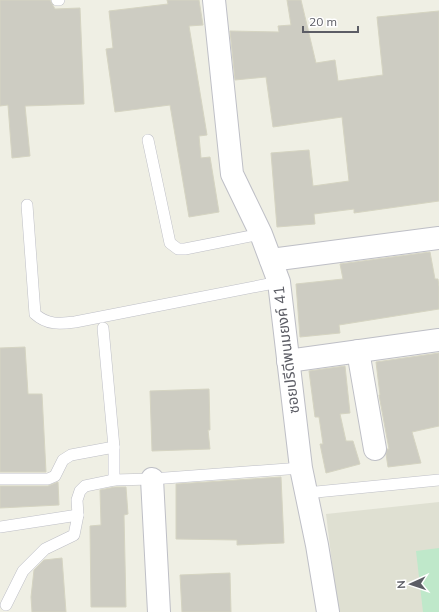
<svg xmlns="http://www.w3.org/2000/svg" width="439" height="612" viewBox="0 0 439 612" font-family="Mulish,'Noto Sans Thai',sans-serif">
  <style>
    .education { fill: #dfe0d2 }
    .green { fill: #bfe8ca }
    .building { fill: #cdccc2; stroke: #d5d4c2 }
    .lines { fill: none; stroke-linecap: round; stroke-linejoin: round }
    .service-casing { stroke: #bebfc6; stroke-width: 12 }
    .minor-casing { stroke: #bebfc6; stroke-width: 24 }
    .service { stroke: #fff; stroke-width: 11 }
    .minor { stroke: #fff; stroke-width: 22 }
    .labels { text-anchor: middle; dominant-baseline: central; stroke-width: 4; stroke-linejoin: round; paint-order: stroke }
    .street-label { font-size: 15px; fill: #5c5d65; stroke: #fff }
  </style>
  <rect width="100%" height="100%" fill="#efefe4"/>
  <path class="education" d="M439,502V612H338L326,514Z"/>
  <path class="green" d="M439,548V612H423L416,551Z"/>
  <g class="building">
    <path d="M0,0H50L55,9L80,8L84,104L25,106L30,156L12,158L8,105L0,106Z"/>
    <path d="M167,0H199L203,25L189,26L207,135L199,136L201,158L210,157L219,212L189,217L170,105L115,112L106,49L113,48L109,11L168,4Z"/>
    <path d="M287,0H301L316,63L335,60L338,81L383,75L377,17L439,11V201L354,213V209L314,214L315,224L277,227L271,153L309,150L313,186L349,181L342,117L273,127L266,77L235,80L230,31L279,32L278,26L291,25Z"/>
    <path d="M430,252L435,279H438L439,287V309L339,325L340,333L300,337L296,284L343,279L340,264Z"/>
    <path d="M25,347L28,394H42L46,472H0V348Z"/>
    <path d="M439,353V426L412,432L421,463L388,467L386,454L387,449H389L379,395H380L376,362Z"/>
    <path d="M345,366L350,413L340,414L346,441H353L360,464L326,473L320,444H323L319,417H315L309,371Z"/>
    <path d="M209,389L210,430H208L210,449L152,451L150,391Z"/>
    <path d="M281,477L284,543L237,545V540L176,539V484Z"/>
    <path d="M58,482L59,505L0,508V486H48Z"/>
    <path d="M115,487H126L128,514L124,515L126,607H91L90,526L101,525L100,490Z"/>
    <path d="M62,558L66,612H32L31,597L34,570L44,560Z"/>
    <path d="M230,573L231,612H182L180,575Z"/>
  </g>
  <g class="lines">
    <defs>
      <g id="service">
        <path d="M57,0H59"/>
        <path d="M148,140L170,243L178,249H185L261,234"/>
        <path d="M27,205L35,314C47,325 60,324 75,322L279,282"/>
        <path d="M103,328L114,447"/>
        <path d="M0,479H48L55,476L63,460L71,455L114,447V480"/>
        <path d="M306,493L439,480"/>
        <path d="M0,527L78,515"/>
        <path d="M6,605L23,571L45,549L74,535L78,515L77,500L80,491L85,486L114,480L152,479L301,468"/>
      </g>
      <g id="minor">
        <path d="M214,0L232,174L261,234L279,282L301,468L317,545L328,612"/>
        <path d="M271,260L439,238"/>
        <path d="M358,351L375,449"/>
        <path d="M288,361L439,340"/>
        <path d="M152,479L159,612"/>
      </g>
    </defs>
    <use href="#service" class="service-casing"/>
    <use href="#minor" class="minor-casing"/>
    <use href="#service" class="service"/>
    <use href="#minor" class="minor"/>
  </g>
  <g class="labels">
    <g class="street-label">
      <text transform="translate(286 350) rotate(-97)">ซอยปรีดีพนมยงค์ 41</text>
    </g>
  </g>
  <g transform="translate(411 584) rotate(267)" stroke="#ffffff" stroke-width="3" paint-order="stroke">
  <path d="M0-3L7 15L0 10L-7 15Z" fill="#5c5d65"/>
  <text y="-6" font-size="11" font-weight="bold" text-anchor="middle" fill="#5c5d65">N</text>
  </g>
  <path d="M303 26v6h55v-6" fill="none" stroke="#5c5d65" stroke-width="2"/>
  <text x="309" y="26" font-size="12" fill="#5c5d65" stroke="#ffffff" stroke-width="3" paint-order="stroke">20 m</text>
</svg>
